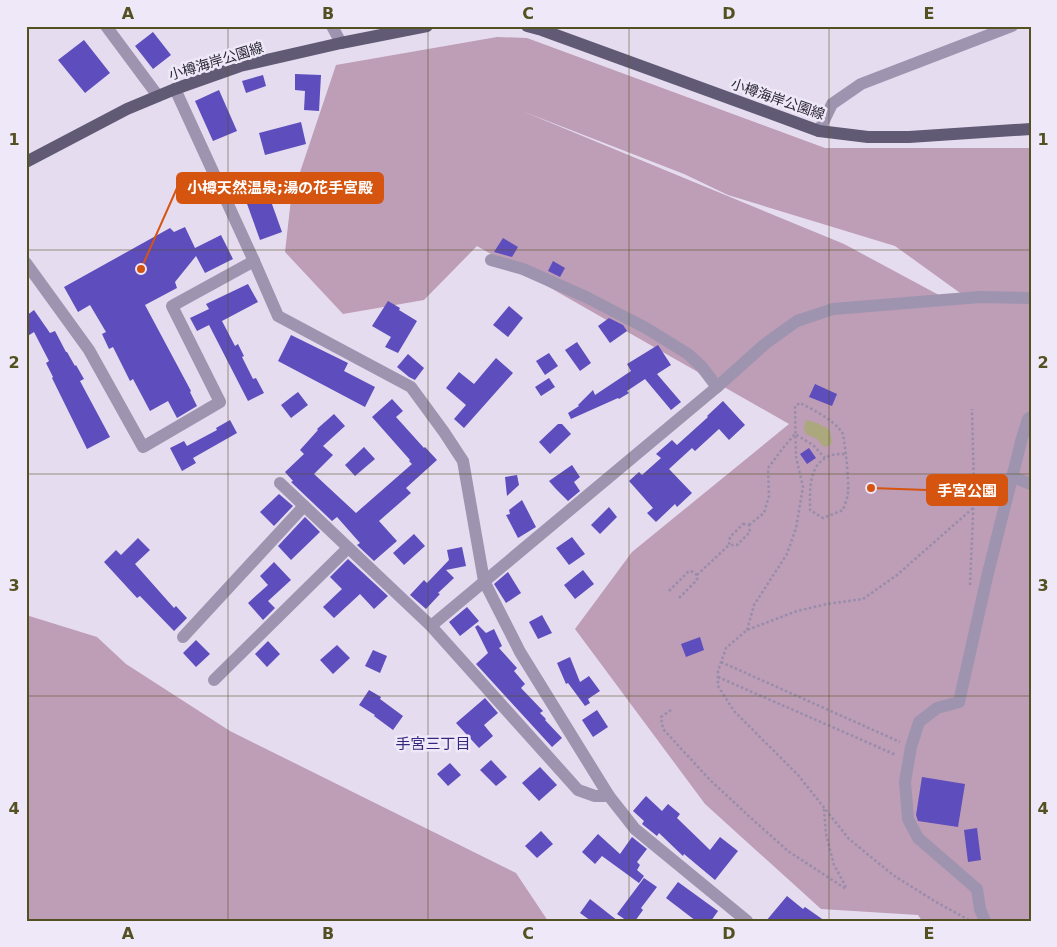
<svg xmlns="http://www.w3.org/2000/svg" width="1057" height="947" viewBox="0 0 1057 947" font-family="'DejaVu Sans','Noto Sans JP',sans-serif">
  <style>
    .green { fill: #be9db6; fill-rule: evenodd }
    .water { fill: #aba87d }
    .building { fill: #5e4dbc }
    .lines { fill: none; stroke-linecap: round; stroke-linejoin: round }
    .path { stroke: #978dab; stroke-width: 2.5; stroke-dasharray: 2.5 2.5; stroke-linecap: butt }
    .minor { stroke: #9e94b0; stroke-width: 12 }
    .major { stroke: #615a75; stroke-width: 12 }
    .grid { fill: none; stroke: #535121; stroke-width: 1; stroke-opacity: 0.55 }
    .labels { text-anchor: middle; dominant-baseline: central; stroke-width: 5; stroke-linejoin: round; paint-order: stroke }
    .street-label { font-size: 14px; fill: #2b2835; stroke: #efe8f8 }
    .neighbourhood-label { font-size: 15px; fill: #34287d; stroke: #efe8f8 }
    .leader { fill: none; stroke: #d55410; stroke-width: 2 }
    .callout-dot { fill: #d55410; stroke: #efe8f8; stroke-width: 2 }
    .callout { fill: #d55410; stroke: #d55410; stroke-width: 2 }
    .callout-label { font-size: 15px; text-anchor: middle; font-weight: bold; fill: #fff }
    .neatline { fill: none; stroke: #535121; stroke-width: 2 }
    .grid-label { font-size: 16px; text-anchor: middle; font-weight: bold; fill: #535121 }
  </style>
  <rect width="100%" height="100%" fill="#e5dcf0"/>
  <g class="green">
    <path d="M497,37L527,38L825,148H1031V921H922L918,915L821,909L705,804L575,629L632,552L789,424L477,246L424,300L343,314L285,252L291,199L336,65ZM522,111L684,174L728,195L895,246L974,303L950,301L844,244Z"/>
    <path d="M26,615L97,637L126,664L230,731L516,873L548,921H26Z"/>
  </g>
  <path class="water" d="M806,420L817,423L830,430L832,442L830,445L824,447L817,439L806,434L804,428Z"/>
  <g class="building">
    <path d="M153,32L171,55L153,69L135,46Z"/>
    <path d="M84,40L110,73L85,93L58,60Z"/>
    <path d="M295,74L321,75L319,111L304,110L305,91L295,90Z"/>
    <path d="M263,75L266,86L246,93L242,81Z"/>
    <path d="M219,90L237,131L213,141L195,101Z"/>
    <path d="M301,122L306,144L265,155L259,133Z"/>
    <path d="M268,193L282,232L260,240L246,201Z"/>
    <path d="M185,227L195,248L221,235L233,259L205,273L196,256L175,282L177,288L145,305L191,391L190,392L197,406L177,418L168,401L150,411L133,379L130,381L113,347L109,349L102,334L106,332L90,305L78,312L64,287L170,228L174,232Z"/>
    <path d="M503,238L518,247L512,257L494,252Z"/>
    <path d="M553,261L565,268L560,277L548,271Z"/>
    <path d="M248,284L258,302L222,321L235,346L238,344L244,356L242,357L253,379L256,378L264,393L248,401L209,325L197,331L190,318L209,309L206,304Z"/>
    <path d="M388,301L400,308L399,310L417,321L398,353L385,347L391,337L372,326Z"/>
    <path d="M509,306L523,318L508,337L493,325Z"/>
    <path d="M34,310L50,333L55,331L66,352H67L75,366L76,365L84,379L80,381L110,437L87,449L52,378L53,377L46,363L49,361L34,332L26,337V316Z"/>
    <path d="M609,318L623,325L627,331L610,343L598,326Z"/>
    <path d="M291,335L348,363L344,371L375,387L365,407L278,361Z"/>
    <path d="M577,342L591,363L580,371L565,350Z"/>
    <path d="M658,345L671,365L657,374L681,402L671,410L645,379L627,391L629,393L619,399L618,398L571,419L568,413L579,406L578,405L593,390L595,395L631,371L627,364Z"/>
    <path d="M549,353L558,366L545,375L536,361Z"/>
    <path d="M408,354L424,368L415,380L409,377L397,367Z"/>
    <path d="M496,358L513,373L464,428L454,419L466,405L446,388L459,372L474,384Z"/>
    <path d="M549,378L555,387L541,396L535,387Z"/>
    <path d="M815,384L837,394L832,406L809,397Z"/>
    <path d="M298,392L308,405L291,418L281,405Z"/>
    <path d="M392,399L403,411L396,417L424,448L425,447L437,460L406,488L411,493L379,521L397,541L374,561L357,545L360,543L337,517L332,521L291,482L293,481L285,472L304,454L300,450L318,430L317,429L334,414L345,426L323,446L333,455L314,474L356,513L412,464L409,461L410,460L372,417Z"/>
    <path d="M723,401L745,425L729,440L719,429L695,451L692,448L669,469L692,493L677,507L675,504L656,522L647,513L653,508L629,481L639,472L642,475L661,458L656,454L672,440L677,445L708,417L707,416Z"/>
    <path d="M230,420L237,433L193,458L196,463L182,471L170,448L184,441L187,446L217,430L216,428Z"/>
    <path d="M558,424H562L571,434L550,454L539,442Z"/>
    <path d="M364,447L375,459L355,476L345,465Z"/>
    <path d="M809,448L816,458L807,464L800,454Z"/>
    <path d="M572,465L580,477L574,482L580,491L568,501L555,488L549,481Z"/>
    <path d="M517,475L519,485L507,496L505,477Z"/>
    <path d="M279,494L293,506L274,526L260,512Z"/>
    <path d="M522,500L536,527L518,538L506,515L510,514L509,510Z"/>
    <path d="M609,507L617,517L600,534L591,525Z"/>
    <path d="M305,517L320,532L291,560L278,546Z"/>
    <path d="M414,534L425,546L404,565L393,553Z"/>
    <path d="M572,537L585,554L569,565L556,548Z"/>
    <path d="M138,538L150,550L135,564L174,608L176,606L187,618L174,631L140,596L137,598L104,562L116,550L121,555Z"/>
    <path d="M462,547L466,566L446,570L454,578L438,593L440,594L426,609L410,595L424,580L427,583L449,560L447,550Z"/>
    <path d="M348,559L388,596L374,609L360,594L334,618L323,607L342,589L330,577Z"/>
    <path d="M274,562L291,580L268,601L275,608L263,620L248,603L268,585L260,576Z"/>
    <path d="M583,570L594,584L575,599L564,585Z"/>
    <path d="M508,572L521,593L506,603L494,584Z"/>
    <path d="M467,607L479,621L460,636L449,622Z"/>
    <path d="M542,615L552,633L538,639L529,622Z"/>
    <path d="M478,625L486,633L494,629L502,646L499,648L517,668L514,671L525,684L521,688L543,711L540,713L546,719L545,720L562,738L552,747L476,664L488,653L475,627Z"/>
    <path d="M700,637L704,650L686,657L681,644Z"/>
    <path d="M196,640L210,654L196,667L183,653Z"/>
    <path d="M268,641L280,654L267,667L255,654Z"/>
    <path d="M337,645L350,658L333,674L320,660Z"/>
    <path d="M373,650L387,656L380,673L365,666Z"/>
    <path d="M570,657L580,682L589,676L600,691L588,699L590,703L585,706L568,683L566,684L557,663Z"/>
    <path d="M369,690L381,697L380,699L403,716L393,730L374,716L375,715L359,705Z"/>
    <path d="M485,698L498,713L484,725L493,736L479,748L456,723Z"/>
    <path d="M597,710L608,727L593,737L582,720Z"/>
    <path d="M491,760L507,777L496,786L480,770Z"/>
    <path d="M450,763L461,775L448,786L437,774Z"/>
    <path d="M540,767L557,785L539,801L522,783Z"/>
    <path d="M922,777L965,784L958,827L918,821L916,815Z"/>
    <path d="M646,796L662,811L668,804L680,814L677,818L710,850L720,837L738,851L715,880L684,854L683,856L659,833L657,836L642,824L644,821L633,811Z"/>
    <path d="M977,828L981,860L968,862L964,830Z"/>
    <path d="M541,831L553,844L537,858L525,846Z"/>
    <path d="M598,834L620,854L632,837L647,849L637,862L640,865L637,870L644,876L639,883L602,856L595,864L582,852Z"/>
    <path d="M644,878L657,887L641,908L643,910L635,921H627L617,914Z"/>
    <path d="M678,882L718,911L711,921H696L666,898Z"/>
    <path d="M787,896L803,909L805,907L825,921H766Z"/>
    <path d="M590,899L618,921H591L580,913Z"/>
  </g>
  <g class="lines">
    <g class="path">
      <path d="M743,524L749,525L750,532L737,545H729L730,537Z"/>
      <path d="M749,525L764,513L769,496L768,468L783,448L795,434L813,445L825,458"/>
      <path d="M697,575L729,545"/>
      <path d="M970,585L974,492L972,409"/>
      <path d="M669,591L688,572L691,571L697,575V580L678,599"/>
      <path d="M747,630L754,605L787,554L796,528L803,487L796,457L795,406L800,403C814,410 832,419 842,432C845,438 849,482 848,491C848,497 845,504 843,510L823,518L810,510C810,491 808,465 829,456C834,454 840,454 845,454"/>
      <path d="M721,662L900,742"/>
      <path d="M718,677L896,755"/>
      <path d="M671,710L661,717L663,729L710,780L751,818L788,851L846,889"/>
      <path d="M824,809L826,834L834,865L846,887"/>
      <path d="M969,920L936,902L893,875L849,839L798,775L734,711L718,686V671L726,648L747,630L797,611L827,604L863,599L897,575L973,508"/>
    </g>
    <g class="minor">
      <path d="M106,26L158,96"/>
      <path d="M332,26L341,43"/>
      <path d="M175,89L254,261L278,316L411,387L444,432L463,461L484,581L520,652L609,796L635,829L747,921"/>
      <path d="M819,131L832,104L861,84L1012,26"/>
      <path d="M491,260L523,269L586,297L646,328L688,354L701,366L717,387"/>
      <path d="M26,263L89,350L143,447L220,402L172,306L254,261"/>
      <path d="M1012,477L1031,484"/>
      <path d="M280,483L431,626L578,790L595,796H609"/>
      <path d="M431,626L717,387L765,344L797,321L833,309L980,297L1031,298"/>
      <path d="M183,637L304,506"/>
      <path d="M214,680L348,548"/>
      <path d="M985,921L980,909L977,889L918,838L908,819L905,782L911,747L919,722L937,708L959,702L987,577L1022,438L1028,419L1031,417"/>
    </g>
    <g class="major">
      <path d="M527,26L542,30L819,131L868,137H909L1031,129"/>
      <path d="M26,162L127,109L175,89L240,66L341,43L427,26"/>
    </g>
  </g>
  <path class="grid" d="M228,26V921M428,26V921M629,26V921M829,26V921M26,250H1031M26,474H1031M26,696H1031"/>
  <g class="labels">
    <g class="street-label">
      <text transform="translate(216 61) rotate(-17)">小樽海岸公園線</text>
      <text transform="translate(778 99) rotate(19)">小樽海岸公園線</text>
    </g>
    <g class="neighbourhood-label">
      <text x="433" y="744">手宮三丁目</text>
    </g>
  </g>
  <path class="leader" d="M141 269L177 188M871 488L927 490"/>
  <g class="callout-dot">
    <circle cx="141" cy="269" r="5"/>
    <circle cx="871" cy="488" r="5"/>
  </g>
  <g class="callout">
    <rect x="177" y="173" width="206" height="30" rx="5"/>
    <rect x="927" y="475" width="80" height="30" rx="5"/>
  </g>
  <g class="callout-label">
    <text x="280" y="193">小樽天然温泉;湯の花手宮殿</text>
    <text x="967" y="496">手宮公園</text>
  </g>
  <rect width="1057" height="947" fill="none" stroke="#efe8f8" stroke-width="55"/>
  <rect x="28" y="28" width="1002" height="892" class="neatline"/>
  <g class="grid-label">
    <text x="128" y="19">A</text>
    <text x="328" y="19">B</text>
    <text x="528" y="19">C</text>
    <text x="729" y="19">D</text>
    <text x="929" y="19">E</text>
    <text x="14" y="145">1</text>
    <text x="1043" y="145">1</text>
    <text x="14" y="368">2</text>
    <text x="1043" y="368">2</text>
    <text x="14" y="591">3</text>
    <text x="1043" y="591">3</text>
    <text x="14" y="814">4</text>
    <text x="1043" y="814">4</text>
    <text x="128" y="939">A</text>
    <text x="328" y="939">B</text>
    <text x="528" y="939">C</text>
    <text x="729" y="939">D</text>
    <text x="929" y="939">E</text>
  </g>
</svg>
